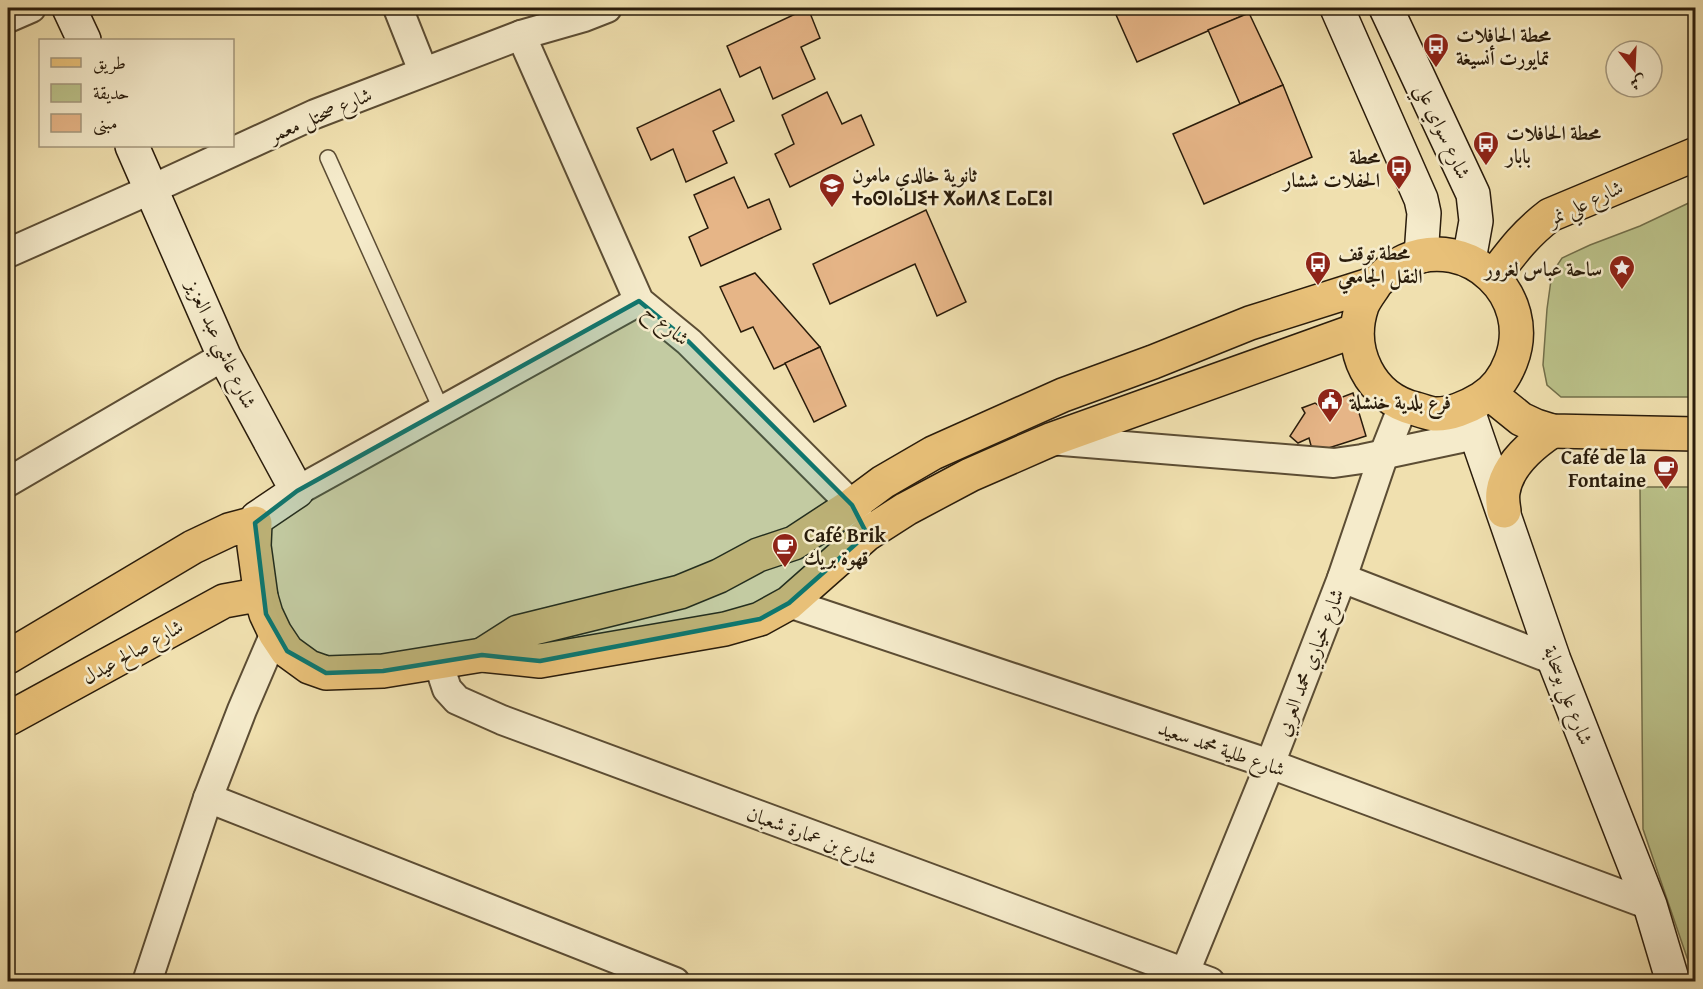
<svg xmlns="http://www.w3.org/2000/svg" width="1703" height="989" viewBox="0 0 1703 989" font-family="'Gentium Book Plus',Amiri,'Noto Sans Tifinagh',serif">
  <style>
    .green { fill: #bbc28a; stroke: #726f4a; stroke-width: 1.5 }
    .building { fill: #e6b587; stroke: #2a1c0b; stroke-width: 1.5 }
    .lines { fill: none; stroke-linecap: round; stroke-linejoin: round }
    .lane-casing { stroke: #5c4d34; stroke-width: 18 }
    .street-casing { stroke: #5c4d34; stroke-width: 32 }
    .secondary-casing { stroke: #2a1c0b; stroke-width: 36 }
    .primary-casing { stroke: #2a1c0b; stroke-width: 36 }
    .lane { stroke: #f5ebcb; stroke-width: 15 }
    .street { stroke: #f5ebcb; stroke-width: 28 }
    .secondary { stroke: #f5ebcb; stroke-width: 33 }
    .primary { stroke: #e8c078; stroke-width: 33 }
    .marked { fill: #0f766e; fill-opacity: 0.2; stroke: #0f766e; stroke-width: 4.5; stroke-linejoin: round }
    .labels { text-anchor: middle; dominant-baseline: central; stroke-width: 5; stroke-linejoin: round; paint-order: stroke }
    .poi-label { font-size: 20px; font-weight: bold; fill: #2a1c0b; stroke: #f5ebcb; text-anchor: start }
    .street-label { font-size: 20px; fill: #2a1c0b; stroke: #f5ebcb }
  </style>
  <rect width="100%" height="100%" fill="#f0e0af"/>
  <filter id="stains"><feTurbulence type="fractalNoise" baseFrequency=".00333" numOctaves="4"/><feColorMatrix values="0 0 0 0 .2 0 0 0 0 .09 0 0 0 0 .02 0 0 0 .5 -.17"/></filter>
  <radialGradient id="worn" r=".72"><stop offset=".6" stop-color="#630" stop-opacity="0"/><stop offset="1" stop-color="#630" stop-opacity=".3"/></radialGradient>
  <g class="green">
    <path d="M1695,200V397H1561L1547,385L1543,365L1547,309L1552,273L1562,258L1590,245L1640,226Z"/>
    <path d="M1640,487H1695V981L1643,829Z"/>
  </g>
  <g class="building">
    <path d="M808,8L820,38L801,47L815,79L773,99L760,67L740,77L727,46Z"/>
    <path d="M1113,8H1247L1249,13L1137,62Z"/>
    <path d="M1249,13L1283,85L1240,104L1208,30Z"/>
    <path d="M1283,85L1312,157L1204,204L1173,134Z"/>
    <path d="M720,89L734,121L713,131L727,163L686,182L673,149L651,160L637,128Z"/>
    <path d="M827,92L842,124L861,115L874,145L790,187L775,154L794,144L782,115Z"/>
    <path d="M734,177L748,208L769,199L781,229L701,266L689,237L708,228L694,195Z"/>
    <path d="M926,210L966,302L937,316L915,264L830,304L813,264Z"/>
    <path d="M755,273L820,347L774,369L753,327L741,332L720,287Z"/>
    <path d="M820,347L846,406L814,422L785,363Z"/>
    <path d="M1353,393L1366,436L1313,453L1309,438L1298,443L1290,436L1305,413L1302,408L1315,403L1319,406Z"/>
  </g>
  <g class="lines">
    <defs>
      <path id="lane" d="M328,158L442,411"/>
      <g id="street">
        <path d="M398,8L423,71"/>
        <path d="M8,18L31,8"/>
        <path d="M521,35L639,301L689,342L852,505L862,525"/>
        <path d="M8,253L152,189L315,114L521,35L584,17L607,8"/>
        <path d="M1050,440L1334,463L1362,459L1475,435"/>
        <path d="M8,482L224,356"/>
        <path d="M297,491L639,301"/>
        <path d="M1342,578L1554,660"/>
        <path d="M789,603L1270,764L1650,905"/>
        <path d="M438,662L447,689L457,700L502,720L1210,982"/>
        <path d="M208,798L675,982"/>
        <path d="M147,982L208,798L242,710L275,633"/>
        <path d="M1181,982L1270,764L1342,578L1384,454L1403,406"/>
      </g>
      <g id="secondary">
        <path d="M69,8L84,40"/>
        <path d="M1337,8L1421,199L1424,213L1421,256"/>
        <path d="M1386,8L1473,194L1476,221L1469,260"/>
        <path d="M132,146L224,356L297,491L257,518L255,523"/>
        <path d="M1467,408L1554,660L1650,905L1673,982"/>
      </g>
      <g id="primary">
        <path d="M1493,277C1512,252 1525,234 1550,215L1696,154"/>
        <path d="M1490,394L1521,419L1536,426L1552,431L1696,434"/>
        <path d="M1504,511C1503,505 1502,498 1503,492C1507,465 1531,445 1552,431"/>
        <path d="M482,655L518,632L680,592L719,576L758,555L794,543L852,505L883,482L933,453L1063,395L1153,362L1250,323L1376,283C1385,274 1393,266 1405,261C1469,233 1536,296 1511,361C1505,377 1496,390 1481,399C1468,407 1449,415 1434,414C1428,413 1422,411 1416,409C1370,398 1347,350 1362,306C1365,298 1372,290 1376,283"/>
        <path d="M8,657L193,547L229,530L255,523L254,546L261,597L266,614L275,633L287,651L309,667L326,673L383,671L482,655L540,661L725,629L760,619L789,603L867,534L906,509L970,475L1050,440L1357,330"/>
        <path d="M8,719L224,601L246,597H261"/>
      </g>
    </defs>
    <use href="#lane" class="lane-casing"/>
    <use href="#street" class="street-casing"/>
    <use href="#secondary" class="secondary-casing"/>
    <use href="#primary" class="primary-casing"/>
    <use href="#lane" class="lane"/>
    <use href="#street" class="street"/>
    <use href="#secondary" class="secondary"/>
    <use href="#primary" class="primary"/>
  </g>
  <path class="marked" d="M639,301L689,342L852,505L867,534L789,603L760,619L540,661L482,655L383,671L326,673L287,651L266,614L255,523L297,491Z"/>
  <defs>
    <symbol id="bus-pin" viewBox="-11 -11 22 30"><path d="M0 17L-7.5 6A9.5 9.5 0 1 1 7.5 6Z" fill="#8f2418" stroke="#f5ebcb"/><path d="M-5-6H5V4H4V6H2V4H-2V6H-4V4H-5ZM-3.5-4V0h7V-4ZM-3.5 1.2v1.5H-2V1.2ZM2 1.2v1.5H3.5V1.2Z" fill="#fff"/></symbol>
    <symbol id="school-pin" viewBox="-11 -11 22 30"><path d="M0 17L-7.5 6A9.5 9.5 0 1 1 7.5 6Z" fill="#8f2418" stroke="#f5ebcb"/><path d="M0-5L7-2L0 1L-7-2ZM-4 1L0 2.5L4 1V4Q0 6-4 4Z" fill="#fff"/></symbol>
    <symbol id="sight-pin" viewBox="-11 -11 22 30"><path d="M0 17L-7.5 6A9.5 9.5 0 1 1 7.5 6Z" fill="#8f2418" stroke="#f5ebcb"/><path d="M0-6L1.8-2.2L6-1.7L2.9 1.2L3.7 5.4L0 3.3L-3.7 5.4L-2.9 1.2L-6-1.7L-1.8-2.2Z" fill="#fff"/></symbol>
    <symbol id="civic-pin" viewBox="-11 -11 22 30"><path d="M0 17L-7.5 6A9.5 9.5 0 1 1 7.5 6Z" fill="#8f2418" stroke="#f5ebcb"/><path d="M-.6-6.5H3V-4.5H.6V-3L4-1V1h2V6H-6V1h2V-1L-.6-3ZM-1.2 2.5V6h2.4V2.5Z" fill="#fff"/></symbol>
    <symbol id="cafe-pin" viewBox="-11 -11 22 30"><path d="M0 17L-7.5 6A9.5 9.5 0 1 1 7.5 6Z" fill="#8f2418" stroke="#f5ebcb"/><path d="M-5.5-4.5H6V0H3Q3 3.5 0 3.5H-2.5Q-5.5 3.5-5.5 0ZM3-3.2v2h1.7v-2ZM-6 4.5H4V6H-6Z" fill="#fff"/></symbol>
  </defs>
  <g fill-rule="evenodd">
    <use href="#bus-pin" x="1421" y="31" width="30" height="40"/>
    <use href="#bus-pin" x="1471" y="129" width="30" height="40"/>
    <use href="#bus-pin" x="1384" y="153" width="30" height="40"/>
    <use href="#school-pin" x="817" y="171" width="30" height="40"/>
    <use href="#bus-pin" x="1303" y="249" width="30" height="40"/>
    <use href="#sight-pin" x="1607" y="253" width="30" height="40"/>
    <use href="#civic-pin" x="1315" y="386" width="30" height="40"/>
    <use href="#cafe-pin" x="1651" y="453" width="30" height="40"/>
    <use href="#cafe-pin" x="770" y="531" width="30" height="40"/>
  </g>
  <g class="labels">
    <g class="poi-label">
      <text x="1456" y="34">محطة الحافلات<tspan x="1456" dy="23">تمايورت أنسيغة</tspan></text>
      <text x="1506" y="132">محطة الحافلات<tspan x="1506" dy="23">بابار</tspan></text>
      <text x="1380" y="156" text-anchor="end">محطة<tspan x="1380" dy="23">الحفلات ششار</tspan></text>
      <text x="852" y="174">ثانوية خالدي مامون<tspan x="852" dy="23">ⵜⴰⵙⵏⴰⵡⵉⵜ ⵅⴰⵍⴷⵉ ⵎⴰⵎⵓⵏ</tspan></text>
      <text x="1338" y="252">محطة توقف<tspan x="1338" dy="23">النقل الجامعي</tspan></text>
      <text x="1602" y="268" text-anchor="end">ساحة عباس لغرور</text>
      <text x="1350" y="401">فرع بلدية خنشلة</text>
      <text x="1646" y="456" text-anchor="end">Café de la<tspan x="1646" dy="23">Fontaine</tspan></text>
      <text x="804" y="534">Café Brik<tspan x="804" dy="23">قهوة بريك</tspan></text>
    </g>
    <g class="street-label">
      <text transform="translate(320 114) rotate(-23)">شارع صحتل معمر</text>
      <text transform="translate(1444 131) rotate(65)">شارع سواي علي</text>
      <text transform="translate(1585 202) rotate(-25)">شارع علي نمر</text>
      <text transform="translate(667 324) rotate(40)">شارع ح</text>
      <text transform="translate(222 344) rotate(65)">شارع عاشي عبد العزيز</text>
      <text transform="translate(132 651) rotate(-29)">شارع صالح عيدل</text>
      <text transform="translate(1309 662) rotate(-69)">شارع خياري محمد العربي</text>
      <text transform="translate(1569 695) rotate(69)">شارع علي بوسحابة</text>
      <text transform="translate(1222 748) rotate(19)">شارع طلية محمد سعيد</text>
      <text transform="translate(812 835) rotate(20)">شارع بن عمارة شعبان</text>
    </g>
  </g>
  <rect width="1703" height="989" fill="none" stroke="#f0e0af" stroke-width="30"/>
  <rect x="9" y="9" width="1685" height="971" fill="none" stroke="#2a1c0b" stroke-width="3"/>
  <rect x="15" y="15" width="1673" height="959" fill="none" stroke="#2a1c0b" stroke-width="1.5"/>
  <rect x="39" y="39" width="195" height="108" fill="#f5ebcb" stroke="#a4987e" stroke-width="1.5"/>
  <rect x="51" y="58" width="30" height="9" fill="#e8c078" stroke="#a4987e" stroke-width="1.5"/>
  <text x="93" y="69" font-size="18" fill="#2a1c0b">طريق</text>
  <rect x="51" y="84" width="30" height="18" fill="#bbc28a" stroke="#a4987e" stroke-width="1.5"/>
  <text x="93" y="99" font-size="18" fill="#2a1c0b">حديقة</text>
  <rect x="51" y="114" width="30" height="18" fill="#e6b587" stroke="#a4987e" stroke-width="1.5"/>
  <text x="93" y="129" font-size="18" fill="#2a1c0b">مبنى</text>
  <g transform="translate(1634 69) rotate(162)"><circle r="28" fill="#f5ebcb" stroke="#a4987e" stroke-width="1.5"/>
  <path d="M0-4.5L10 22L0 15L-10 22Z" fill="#8f2418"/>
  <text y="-9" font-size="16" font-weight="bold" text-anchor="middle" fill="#2a1c0b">ش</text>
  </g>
  <rect width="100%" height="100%" filter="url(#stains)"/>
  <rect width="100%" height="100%" fill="url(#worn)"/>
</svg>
